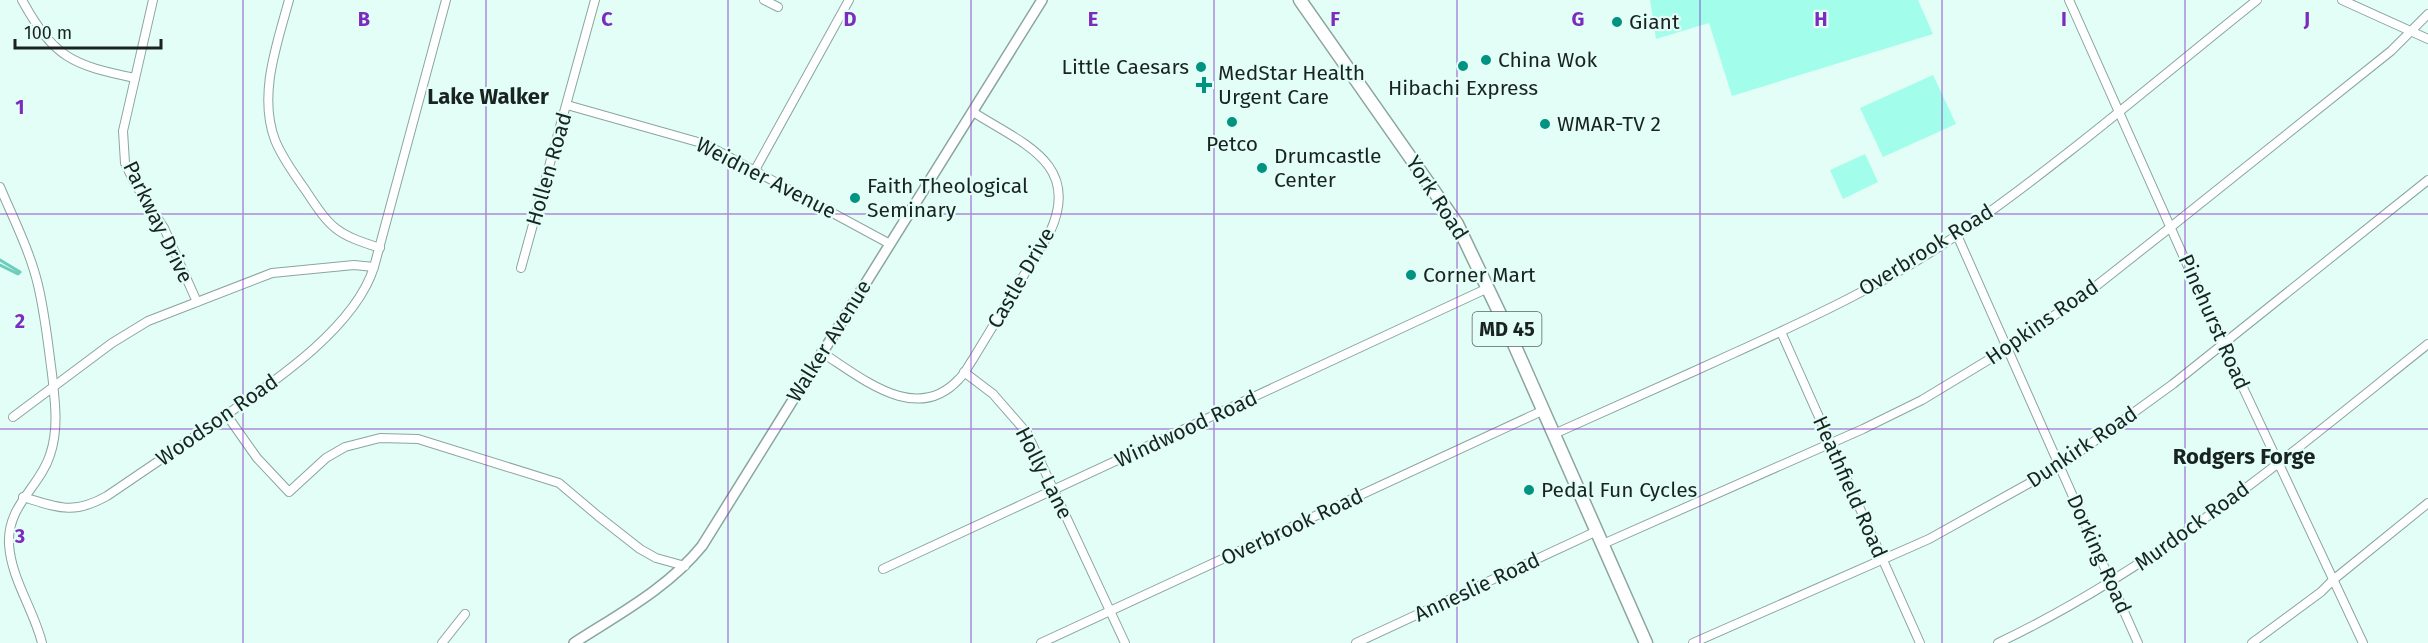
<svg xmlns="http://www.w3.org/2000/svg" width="2428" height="643" viewBox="0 0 2428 643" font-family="'Fira Sans',sans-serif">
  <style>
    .green { fill: #a3fdeb }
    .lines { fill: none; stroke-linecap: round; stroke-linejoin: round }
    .stream { stroke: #6eccba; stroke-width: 3 }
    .minor-casing { stroke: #8ba59f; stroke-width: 10 }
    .tertiary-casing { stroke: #8ba59f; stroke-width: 12 }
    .primary-casing { stroke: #8ba59f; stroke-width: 15 }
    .minor { stroke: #fff; stroke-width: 8 }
    .tertiary { stroke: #fff; stroke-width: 9 }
    .primary { stroke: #fff; stroke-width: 12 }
    .grid { fill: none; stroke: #7b2cbf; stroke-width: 1.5; stroke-opacity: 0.55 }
    .poi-dot { fill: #009381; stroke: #e2fef7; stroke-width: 2 }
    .labels { text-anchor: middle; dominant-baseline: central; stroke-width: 4.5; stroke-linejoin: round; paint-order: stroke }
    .shield { fill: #e2fef7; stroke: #556561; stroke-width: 1.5 }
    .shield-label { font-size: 20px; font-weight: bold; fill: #192321 }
    .poi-label { font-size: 21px; fill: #192321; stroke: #e2fef7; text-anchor: start }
    .street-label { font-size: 21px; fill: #192321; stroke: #e2fef7 }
    .neighbourhood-label { font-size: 22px; font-weight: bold; fill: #192321; stroke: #e2fef7 }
    .grid-label { font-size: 20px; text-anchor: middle; font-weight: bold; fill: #7b2cbf; stroke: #e2fef7; stroke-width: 4.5; stroke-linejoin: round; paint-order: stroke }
  </style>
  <rect width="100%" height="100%" fill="#e2fef7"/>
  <g class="green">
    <path d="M1650,0H1918L1933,34L1732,96L1709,23L1656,39Z"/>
    <path d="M1933,75L1956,124L1883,157L1860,108Z"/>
    <path d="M1865,154L1878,182L1843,199L1830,170Z"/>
  </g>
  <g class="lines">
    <path class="stream" d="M0,260L20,272L18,274L0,265"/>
    <defs>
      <g id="minor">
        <path d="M22,0C54,58 72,65 135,78"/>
        <path d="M153,0L123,131L125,163L135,184L164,228L197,302"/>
        <path d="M289,0C277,44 258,95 275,140C282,158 295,175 306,191C331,229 336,234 380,248"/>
        <path d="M764,0L778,7"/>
        <path d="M2069,0L2223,345L2363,643"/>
        <path d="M2342,0L2428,39"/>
        <path d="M567,105L705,144L890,244"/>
        <path d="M755,170L849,0"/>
        <path d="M0,187C13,218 30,251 38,285C45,314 48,344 52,374C55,401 59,429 50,455C40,487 7,505 9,544C11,579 34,610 42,643"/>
        <path d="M1957,235L2138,643"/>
        <path d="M521,268L595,0"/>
        <path d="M1781,332L1920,643"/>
        <path d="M821,352C861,377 916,426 959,379C965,374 968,366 973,359L1050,232C1082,163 1021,143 973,112"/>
        <path d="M964,372L993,394L1027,433L1125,643"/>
        <path d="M226,414L257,458L289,492L326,458L345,447L380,438L418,439L559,483L598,516L640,549L656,558L685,566"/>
        <path d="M13,417L112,343L148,321L272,273L354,265L374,267"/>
        <path d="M1554,434C1614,407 1673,381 1732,354C1809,319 1887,283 1957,235C2061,163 2158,79 2257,0"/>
        <path d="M23,497C59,508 73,515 107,496C142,472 178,448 213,424C266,387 354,331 374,267L446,0"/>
        <path d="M1603,544L1863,429L1922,400L2008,348L2096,286L2172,226L2391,51L2428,14"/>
        <path d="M883,569L1488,288"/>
        <path d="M442,643L465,614"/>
        <path d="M1041,643L1544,410"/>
        <path d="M1356,643L1597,531"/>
        <path d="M1693,643L1929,539L2060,466L2173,384L2428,180"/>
        <path d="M1998,643C2157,568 2291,453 2428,344"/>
        <path d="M2252,643L2321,592L2333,580L2428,503"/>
      </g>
      <path id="tertiary" d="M574,643C619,614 668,588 702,546L1042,0"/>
      <path id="primary" d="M1300,0L1457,224L1510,335L1646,643"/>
    </defs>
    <use href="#minor" class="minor-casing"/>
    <use href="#tertiary" class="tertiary-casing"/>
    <use href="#primary" class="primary-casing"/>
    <use href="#minor" class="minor"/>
    <use href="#tertiary" class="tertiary"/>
    <use href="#primary" class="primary"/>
  </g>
  <path class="grid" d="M243,0V643M486,0V643M728,0V643M971,0V643M1214,0V643M1457,0V643M1700,0V643M1942,0V643M2185,0V643M0,214H2428M0,429H2428"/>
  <g class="poi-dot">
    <circle cx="1617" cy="22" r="6"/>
    <circle cx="1486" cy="60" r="6"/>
    <circle cx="1463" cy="66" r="6"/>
    <circle cx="1201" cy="67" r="6"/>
    <path d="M1201 76h6v6h6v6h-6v6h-6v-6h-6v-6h6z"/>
    <circle cx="1232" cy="122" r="6"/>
    <circle cx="1545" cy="124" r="6"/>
    <circle cx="1262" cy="168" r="6"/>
    <circle cx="855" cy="198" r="6"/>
    <circle cx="1411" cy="275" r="6"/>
    <circle cx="1529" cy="490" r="6"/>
  </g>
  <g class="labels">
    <rect class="shield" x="1472.5" y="312" width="69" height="34" rx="4.5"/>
    <g class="shield-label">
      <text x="1507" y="329">MD 45</text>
    </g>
    <g class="poi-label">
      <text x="1629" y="22">Giant</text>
      <text x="1498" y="60">China Wok</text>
      <text x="1189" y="67" text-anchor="end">Little Caesars</text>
      <text x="1218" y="73">MedStar Health<tspan x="1218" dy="24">Urgent Care</tspan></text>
      <text x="1463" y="88" text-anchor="middle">Hibachi Express</text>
      <text x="1557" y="124">WMAR-TV 2</text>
      <text x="1232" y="144" text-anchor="middle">Petco</text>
      <text x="1274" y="156">Drumcastle<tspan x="1274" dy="24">Center</tspan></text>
      <text x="867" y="186">Faith Theological<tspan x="867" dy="24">Seminary</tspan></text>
      <text x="1423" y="275">Corner Mart</text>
      <text x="1541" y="490">Pedal Fun Cycles</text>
    </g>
    <g class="street-label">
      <text transform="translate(549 169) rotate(-74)">Hollen Road</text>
      <text transform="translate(766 178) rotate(27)">Weidner Avenue</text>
      <text transform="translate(1437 198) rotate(57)">York Road</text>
      <text transform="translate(158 222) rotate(64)">Parkway Drive</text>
      <text transform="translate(1926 250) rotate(-32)">Overbrook Road</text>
      <text transform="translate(1021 278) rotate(-60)">Castle Drive</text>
      <text transform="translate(2042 322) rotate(-35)">Hopkins Road</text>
      <text transform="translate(2214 322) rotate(66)">Pinehurst Road</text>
      <text transform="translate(829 341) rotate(-58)">Walker Avenue</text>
      <text transform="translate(217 420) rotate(-35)">Woodson Road</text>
      <text transform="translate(1186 429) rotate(-25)">Windwood Road</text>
      <text transform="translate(2082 447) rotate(-34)">Dunkirk Road</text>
      <text transform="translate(1044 473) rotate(63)">Holly Lane</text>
      <text transform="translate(1850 487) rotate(66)">Heathfield Road</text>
      <text transform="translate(2192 526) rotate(-36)">Murdock Road</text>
      <text transform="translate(1292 527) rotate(-25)">Overbrook Road</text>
      <text transform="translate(2099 554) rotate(66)">Dorking Road</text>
      <text transform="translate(1477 587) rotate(-25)">Anneslie Road</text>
    </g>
    <g class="neighbourhood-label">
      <text x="488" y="96">Lake Walker</text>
      <text x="2244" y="456">Rodgers Forge</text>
    </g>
  </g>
  <g class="grid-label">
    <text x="364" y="26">B</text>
    <text x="607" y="26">C</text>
    <text x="850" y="26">D</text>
    <text x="1093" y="26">E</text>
    <text x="1335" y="26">F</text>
    <text x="1578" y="26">G</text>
    <text x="1821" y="26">H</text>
    <text x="2064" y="26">I</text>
    <text x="2307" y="26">J</text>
    <text x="20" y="114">1</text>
    <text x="20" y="328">2</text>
    <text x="20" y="543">3</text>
  </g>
  <path d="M15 39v9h146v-9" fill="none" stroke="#192321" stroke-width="3"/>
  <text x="24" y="39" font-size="18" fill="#192321" stroke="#e2fef7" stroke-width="4.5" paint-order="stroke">100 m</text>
</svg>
